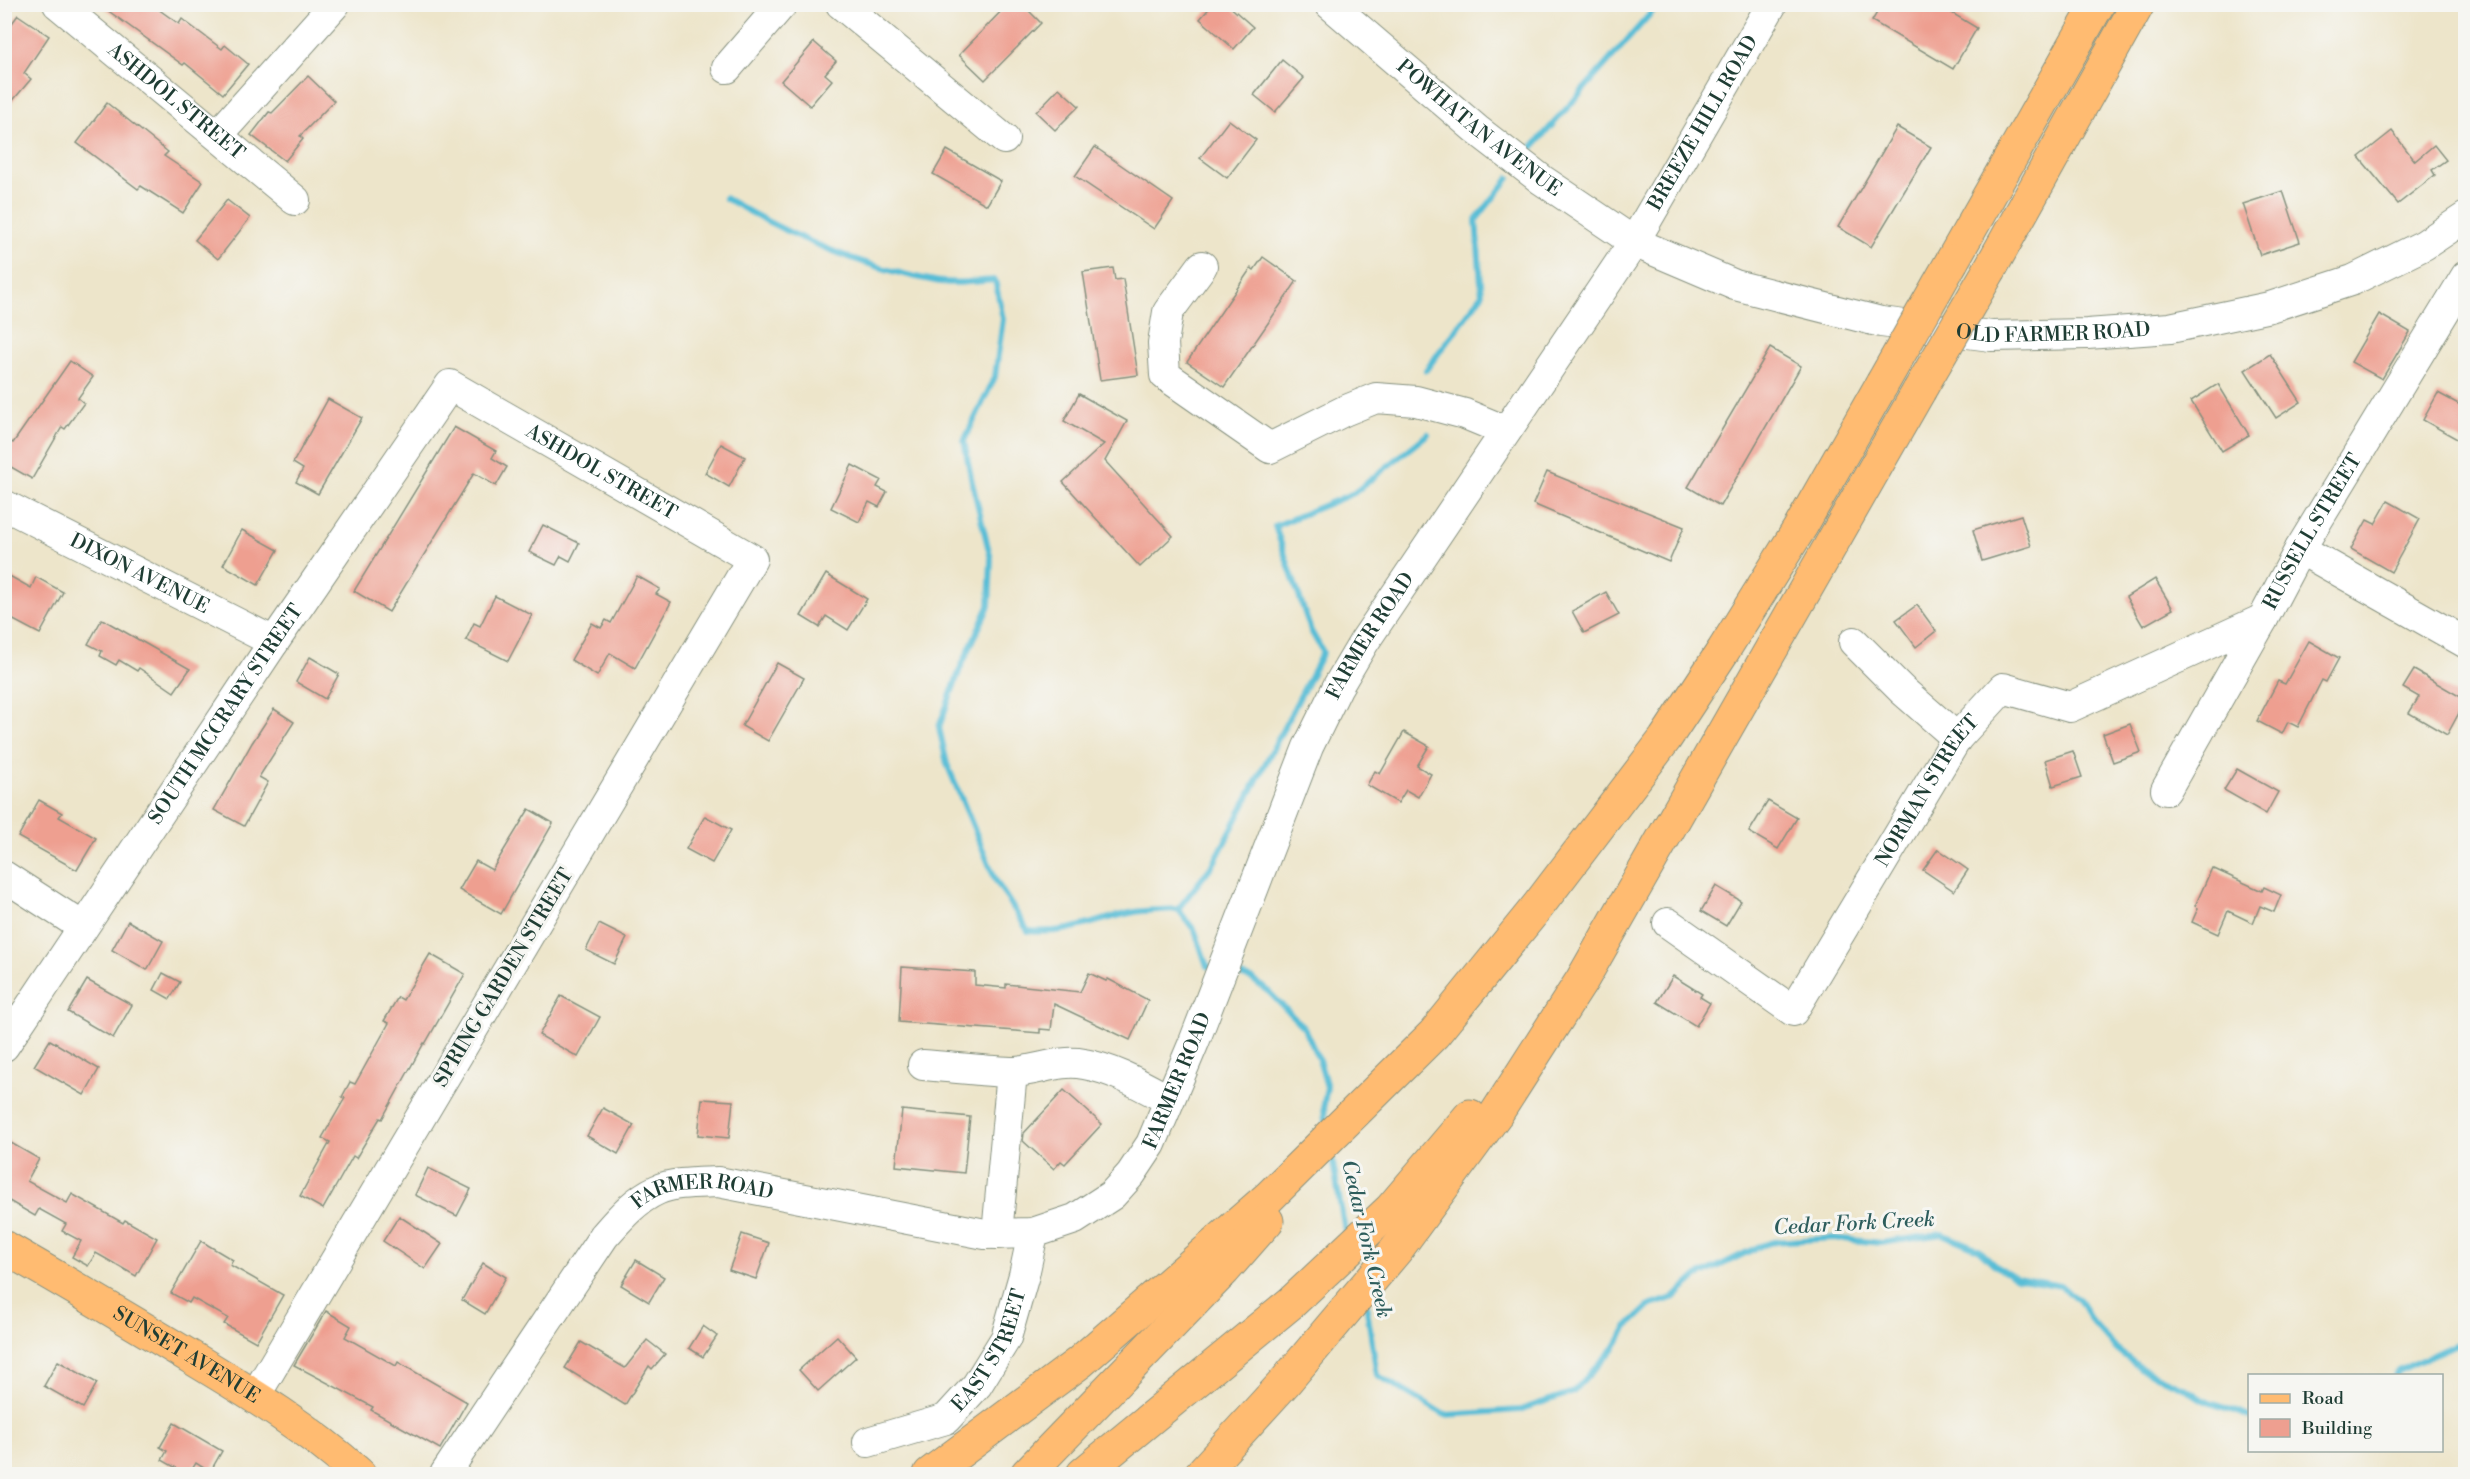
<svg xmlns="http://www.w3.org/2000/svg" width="2470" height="1479" viewBox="0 0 2470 1479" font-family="'Libre Bodoni',serif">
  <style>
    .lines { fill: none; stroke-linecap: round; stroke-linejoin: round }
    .stream { stroke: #58bdd6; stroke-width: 6 }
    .building { fill: #ee9f90 }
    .minor-casing { stroke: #86917f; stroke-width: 32 }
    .major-casing { stroke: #86917f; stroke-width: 35 }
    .highway-casing { stroke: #86917f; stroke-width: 35 }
    .minor { stroke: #fff; stroke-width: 30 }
    .major { stroke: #ffbb71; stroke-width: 33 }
    .highway { stroke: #ffbb71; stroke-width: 33 }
    .highway-bridge-casing { stroke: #86917f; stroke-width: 35; stroke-linecap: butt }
    .highway-bridge { stroke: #ffbb71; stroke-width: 33 }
    .labels { text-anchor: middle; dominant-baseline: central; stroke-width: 6; stroke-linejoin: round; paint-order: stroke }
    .street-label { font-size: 20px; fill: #1f3d34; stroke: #f6f6f2 }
    .water-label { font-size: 21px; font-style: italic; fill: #2d5d5c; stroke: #f6f6f2 }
  </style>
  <rect width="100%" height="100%" fill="#f6f6f2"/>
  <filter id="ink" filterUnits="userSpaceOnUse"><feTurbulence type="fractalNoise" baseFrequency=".0167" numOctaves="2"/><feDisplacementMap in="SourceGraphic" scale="12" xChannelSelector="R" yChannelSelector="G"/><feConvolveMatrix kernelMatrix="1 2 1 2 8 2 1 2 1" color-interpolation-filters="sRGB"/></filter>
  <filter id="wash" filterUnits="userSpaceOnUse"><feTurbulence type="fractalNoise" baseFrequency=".008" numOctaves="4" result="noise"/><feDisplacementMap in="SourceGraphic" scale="24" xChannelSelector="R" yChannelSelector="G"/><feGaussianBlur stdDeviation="1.35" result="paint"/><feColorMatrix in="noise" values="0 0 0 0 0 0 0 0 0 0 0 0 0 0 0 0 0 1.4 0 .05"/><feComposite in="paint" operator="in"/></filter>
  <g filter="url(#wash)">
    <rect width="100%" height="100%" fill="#ede5ca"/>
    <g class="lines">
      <g class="stream">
        <path d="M1531,149L1659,4"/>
        <path d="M725,198C790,236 861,267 935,281C953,285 976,281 995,280L1003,319L995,377L964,441L972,482L991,559L989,606L960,669L939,727L947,764L996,881L1028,931C1071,935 1096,919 1135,912C1149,910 1164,910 1178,909L1195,931L1207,966L1214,968"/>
        <path d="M1426,370L1482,295L1476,220L1509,178"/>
        <path d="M1178,909L1214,863L1323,652L1311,631L1275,526L1354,493L1428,434"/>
        <path d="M1229,972L1252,979L1269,992L1304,1028L1319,1060L1327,1087L1324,1103L1325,1124"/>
        <path d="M1331,1152L1346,1236"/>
        <path d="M1366,1303L1377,1375L1445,1415L1520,1410L1573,1392L1614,1348L1627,1327L1649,1306L1675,1297L1696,1277L1760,1246L1773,1242L1833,1238L1881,1243L1942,1234L1978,1249L1996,1266L2017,1278L2061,1286L2080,1301L2092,1322L2117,1350L2142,1369L2185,1388L2203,1400L2250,1417"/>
        <path d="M2395,1376L2398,1371L2454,1345L2466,1344"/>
      </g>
    </g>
    <g id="blocks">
      <g class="building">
        <path d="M99,4H151L179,24L182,19L222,49L225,45L248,64L223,94L185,63L183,65Z"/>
        <path d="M1008,4H1022L1041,23L985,80L959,55Z"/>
        <path d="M1213,4H1227L1253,27L1234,49L1200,19Z"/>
        <path d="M1882,4H1937L1977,28L1953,69L1872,21Z"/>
        <path d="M18,15L49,36L24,73L31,79L4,111V34Z"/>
        <path d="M814,42L836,61L825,74L832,80L810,106L781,81Z"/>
        <path d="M1282,60L1304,78L1275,112L1254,95Z"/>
        <path d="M308,76L334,101L300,136L303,139L285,161L251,135L269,112L272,113Z"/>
        <path d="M1059,88L1079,106L1055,130L1036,112Z"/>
        <path d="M107,103L168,152L164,156L203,182L183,213L141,186L138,189L77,143Z"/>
        <path d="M1229,120L1256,140L1227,178L1200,158Z"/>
        <path d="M1897,127L1931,147L1871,247L1838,227Z"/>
        <path d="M2392,131L2415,161L2434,145L2446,160L2432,170L2435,175L2398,204L2359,157Z"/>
        <path d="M1095,147L1173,201L1154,229L1075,176Z"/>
        <path d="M947,150L1001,181L987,205L933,174Z"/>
        <path d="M2283,191L2300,242L2260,255L2243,204Z"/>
        <path d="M227,200L250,218L218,259L195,240Z"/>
        <path d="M1263,257L1297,281L1224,387L1187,362L1251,268L1254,270Z"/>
        <path d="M1113,268L1115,280L1123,279L1138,375L1100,380L1083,272Z"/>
        <path d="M2379,314L2410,332L2382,379L2351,362Z"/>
        <path d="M1770,348L1801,366L1720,506L1688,487Z"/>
        <path d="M2270,354L2301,402L2276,418L2245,370Z"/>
        <path d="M70,361L93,377L78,398L84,403L65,429L62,427L32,479L4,463V438L13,443Z"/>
        <path d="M2218,384L2249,435L2222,451L2191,401Z"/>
        <path d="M2438,393L2466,408V444L2423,420Z"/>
        <path d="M1079,394L1127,421L1105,461L1173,536L1140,567L1063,482L1104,444L1064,421Z"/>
        <path d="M328,399L362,418L318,494L296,482L303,469L293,463Z"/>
        <path d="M454,427L496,451L492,458L507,467L496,486L474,473L389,612L354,591Z"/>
        <path d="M721,444L745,457L729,487L705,473Z"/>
        <path d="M852,465L881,480L877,487L887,492L879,507L869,502L859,522L831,508Z"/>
        <path d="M1547,472L1684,527L1669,562L1533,504Z"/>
        <path d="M2388,501L2420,519L2391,572L2351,549L2367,520L2375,524Z"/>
        <path d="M2021,515L2031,546L1982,561L1973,530Z"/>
        <path d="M543,525L579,543L570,561L561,556L556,565L529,552Z"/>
        <path d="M242,530L278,550L258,585L223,565Z"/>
        <path d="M4,573L31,588L36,577L63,592L40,634L4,615Z"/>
        <path d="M826,574L867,599L848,630L826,616L819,627L801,616Z"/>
        <path d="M637,576L660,589L656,594L671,602L635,668L610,653L597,676L571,660L592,623L601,628L606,620L611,623Z"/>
        <path d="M2155,579L2173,609L2143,626L2126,597Z"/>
        <path d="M1606,592L1619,615L1584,633L1572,611Z"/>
        <path d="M495,596L532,615L508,661L466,640L474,623L480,626Z"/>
        <path d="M1917,605L1936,631L1916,647L1896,620Z"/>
        <path d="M102,619L190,669L174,692L139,668L137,671L119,660L116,665L100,656L102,651L88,644Z"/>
        <path d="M2309,641L2339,658L2326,682L2322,680L2298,727L2288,722L2282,734L2257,721L2278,681L2285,684Z"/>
        <path d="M310,657L339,674L325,699L296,682Z"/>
        <path d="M777,663L804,678L768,741L742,726Z"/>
        <path d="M2414,670L2466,700L2447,735L2409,713L2419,697L2403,688Z"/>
        <path d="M274,709L294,722L259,777L268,782L244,826L214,810L252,743Z"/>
        <path d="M2130,724L2141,752L2113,762L2103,734Z"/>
        <path d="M1404,732L1429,746L1417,766L1431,774L1418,797L1406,790L1398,803L1367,785L1375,771L1380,774Z"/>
        <path d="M2073,751L2082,777L2053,786L2045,760Z"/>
        <path d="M2237,769L2278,792L2266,814L2224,790Z"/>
        <path d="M39,800L62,813L59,817L96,838L77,870L18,837Z"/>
        <path d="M1768,801L1797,818L1778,849L1749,832Z"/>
        <path d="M529,809L553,823L501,914L459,890L476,861L492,870Z"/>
        <path d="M705,816L731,830L712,863L686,849Z"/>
        <path d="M1938,849L1968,870L1954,891L1923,870Z"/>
        <path d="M2212,868L2262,891L2264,887L2281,895L2274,912L2260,906L2253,923L2228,911L2218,934L2192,922L2198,908L2195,906Z"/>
        <path d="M1716,886L1741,901L1726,926L1701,911Z"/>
        <path d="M128,921L163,941L147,970L112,950Z"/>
        <path d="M599,924L627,938L614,964L586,950Z"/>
        <path d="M430,954L465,974L425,1044L424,1043L382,1119L380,1118L356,1158L353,1156L323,1209L300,1196L330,1142L322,1138L345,1098L342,1097L350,1082L355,1084L389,1023L384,1021L398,997L403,1000Z"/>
        <path d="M902,967L975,972V985L1006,988V984L1080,992L1089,973L1106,981L1108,979L1148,1000L1130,1040L1054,1004L1051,1030L1040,1029V1033L899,1022Z"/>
        <path d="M163,973L180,982L170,999L154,990Z"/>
        <path d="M1673,976L1702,994L1700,997L1710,1003L1696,1026L1657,1002Z"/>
        <path d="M87,980L132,1005L113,1038L68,1012Z"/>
        <path d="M561,996L600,1017L578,1057L539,1035Z"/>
        <path d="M50,1040L99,1069L84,1095L34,1066Z"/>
        <path d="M1064,1090L1102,1124L1065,1164L1061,1161L1054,1169L1023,1141L1024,1133Z"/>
        <path d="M702,1099L733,1101L729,1138L698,1135Z"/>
        <path d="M603,1108L634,1125L618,1154L587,1136Z"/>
        <path d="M902,1110L970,1117L964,1173L896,1166Z"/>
        <path d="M4,1139L39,1159L27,1181L67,1203L72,1194L123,1223L125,1220L157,1238L136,1276L96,1253L88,1266L72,1257L81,1241L62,1231L66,1224L39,1209L35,1216L4,1198Z"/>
        <path d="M428,1168L471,1189L457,1216L415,1195Z"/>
        <path d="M399,1216L442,1244L425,1269L383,1241Z"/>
        <path d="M742,1234L769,1243L756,1279L729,1270Z"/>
        <path d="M201,1241L233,1260L230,1265L283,1295L256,1342L224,1324L228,1318L192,1298L189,1303L171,1293Z"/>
        <path d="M636,1260L664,1277L649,1302L621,1285Z"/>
        <path d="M483,1263L506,1277L485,1314L462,1300Z"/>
        <path d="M326,1311L351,1326L345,1337L396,1366L398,1362L467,1402L440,1449L371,1410L373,1407L294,1365Z"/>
        <path d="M703,1326L717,1336L703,1357L689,1348Z"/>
        <path d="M837,1336L856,1357L818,1391L799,1370Z"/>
        <path d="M647,1340L665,1354L652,1369L649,1366L625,1405L565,1368L581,1342L625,1368Z"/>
        <path d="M58,1361L97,1383L83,1408L44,1386Z"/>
        <path d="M174,1423L222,1451L210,1472L196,1463L189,1474H187L162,1460L167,1451L160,1447Z"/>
      </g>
    </g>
  </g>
  <g filter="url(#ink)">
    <use href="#blocks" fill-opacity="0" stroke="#86917f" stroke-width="1.5"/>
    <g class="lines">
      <defs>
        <g id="minor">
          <path id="s1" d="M58,4L295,200"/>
          <path d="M841,4L1004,139"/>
          <path id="s2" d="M1330,4L1477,130L1542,180L1634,242L1735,285L1881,322L1991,336L2087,334L2170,328L2270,307L2353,280L2424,245L2466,217"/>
          <path d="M727,68L782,4"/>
          <path d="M218,135L335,4"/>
          <path d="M1202,266L1168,312L1163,343L1165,375L1270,448L1344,411L1376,398L1416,401L1465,414L1506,431"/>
          <path id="s3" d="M4,505L274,642"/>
          <path d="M2300,549L2466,643"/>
          <path d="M1854,642L1902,690L1957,738"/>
          <path id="s4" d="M2166,790L2263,619L2300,549L2466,276"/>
          <path d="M4,876L83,927"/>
          <path id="s5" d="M1668,923L1793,1011L1957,738L2003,688L2070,707L2263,619"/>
          <path id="s6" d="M4,1046L274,642L450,385L752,559L255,1396"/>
          <path d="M923,1065C952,1067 982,1071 1011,1072C1036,1072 1058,1059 1084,1064C1114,1069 1143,1086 1169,1100"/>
          <path d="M997,1234L1012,1072"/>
          <path id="s7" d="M868,1442L946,1419L977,1385L1006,1338L1024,1275L1033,1233"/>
          <path id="s8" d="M445,1474L604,1236C619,1219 635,1200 657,1190C675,1182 699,1183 718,1182L985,1234L1033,1233L1075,1219L1112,1195L1131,1174L1151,1144L1194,1042L1308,747L1338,686L1364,642L1634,242L1772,4"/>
        </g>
        <g id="major">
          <path id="s9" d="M4,1247C68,1284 131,1321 194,1359C252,1394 309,1429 359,1474"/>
        </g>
        <g id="highway">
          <path d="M1952,261L2098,4"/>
          <path d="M1990,269L2138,4"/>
          <path d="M930,1474L1080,1362L1269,1197L1434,1034L1538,906L1665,739L1723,651L1801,526L1882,384"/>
          <path d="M1027,1474L1224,1270L1267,1221"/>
          <path d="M1083,1474L1292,1302L1391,1209L1470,1116"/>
          <path d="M1201,1474L1285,1382L1397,1249L1496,1114L1582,980L1919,391"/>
        </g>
      </defs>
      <use href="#minor" class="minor-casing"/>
      <use href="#major" class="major-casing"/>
      <use href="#highway" class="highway-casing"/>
      <use href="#minor" class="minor"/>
      <use href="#major" class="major"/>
      <use href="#highway" class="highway"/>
      <defs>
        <g id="highway-bridge">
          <path d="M1882,384L1952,261"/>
          <path d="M1919,391L1990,269"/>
        </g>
      </defs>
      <use href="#highway-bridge" class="highway-bridge-casing"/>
      <use href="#highway-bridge" class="highway-bridge"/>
    </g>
  </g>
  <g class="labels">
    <g class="street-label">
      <text stroke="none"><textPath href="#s1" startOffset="153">ASHDOL STREET</textPath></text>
      <text stroke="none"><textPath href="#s8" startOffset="2058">BREEZE HILL ROAD</textPath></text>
      <text stroke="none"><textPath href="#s2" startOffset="194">POWHATAN AVENUE</textPath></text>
      <text stroke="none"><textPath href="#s2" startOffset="820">OLD FARMER ROAD</textPath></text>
      <text stroke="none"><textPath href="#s6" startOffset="972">ASHDOL STREET</textPath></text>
      <text stroke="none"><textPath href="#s4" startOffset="297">RUSSELL STREET</textPath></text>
      <text stroke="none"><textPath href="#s3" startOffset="152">DIXON AVENUE</textPath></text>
      <text stroke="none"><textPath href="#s8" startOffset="1446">FARMER ROAD</textPath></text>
      <text stroke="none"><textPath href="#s6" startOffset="399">SOUTH MCCRARY STREET</textPath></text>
      <text stroke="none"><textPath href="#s5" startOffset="411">NORMAN STREET</textPath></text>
      <text transform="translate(504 978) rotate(-59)">SPRING GARDEN STREET</text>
      <text stroke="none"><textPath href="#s8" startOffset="960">FARMER ROAD</textPath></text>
      <text stroke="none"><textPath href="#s8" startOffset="402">FARMER ROAD</textPath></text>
      <text stroke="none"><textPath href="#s7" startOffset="164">EAST STREET</textPath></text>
      <text stroke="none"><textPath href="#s9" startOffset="212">SUNSET AVENUE</textPath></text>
    </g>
    <g class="water-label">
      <text transform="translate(1854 1224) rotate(-3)">Cedar Fork Creek</text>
      <text transform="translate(1366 1239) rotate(77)">Cedar Fork Creek</text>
    </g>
  </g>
  <rect width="2470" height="1479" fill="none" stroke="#f6f6f2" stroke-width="24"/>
  <rect x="2248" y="1374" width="195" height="78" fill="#f6f6f2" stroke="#a0aca6" stroke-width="1.5"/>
  <rect x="2260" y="1394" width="30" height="9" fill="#ffbb71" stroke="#a0aca6" stroke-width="1.5"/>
  <text x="2302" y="1404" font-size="18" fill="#1f3d34">Road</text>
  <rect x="2260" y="1419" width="30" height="18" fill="#ee9f90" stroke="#a0aca6" stroke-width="1.5"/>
  <text x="2302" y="1434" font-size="18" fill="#1f3d34">Building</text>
</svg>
